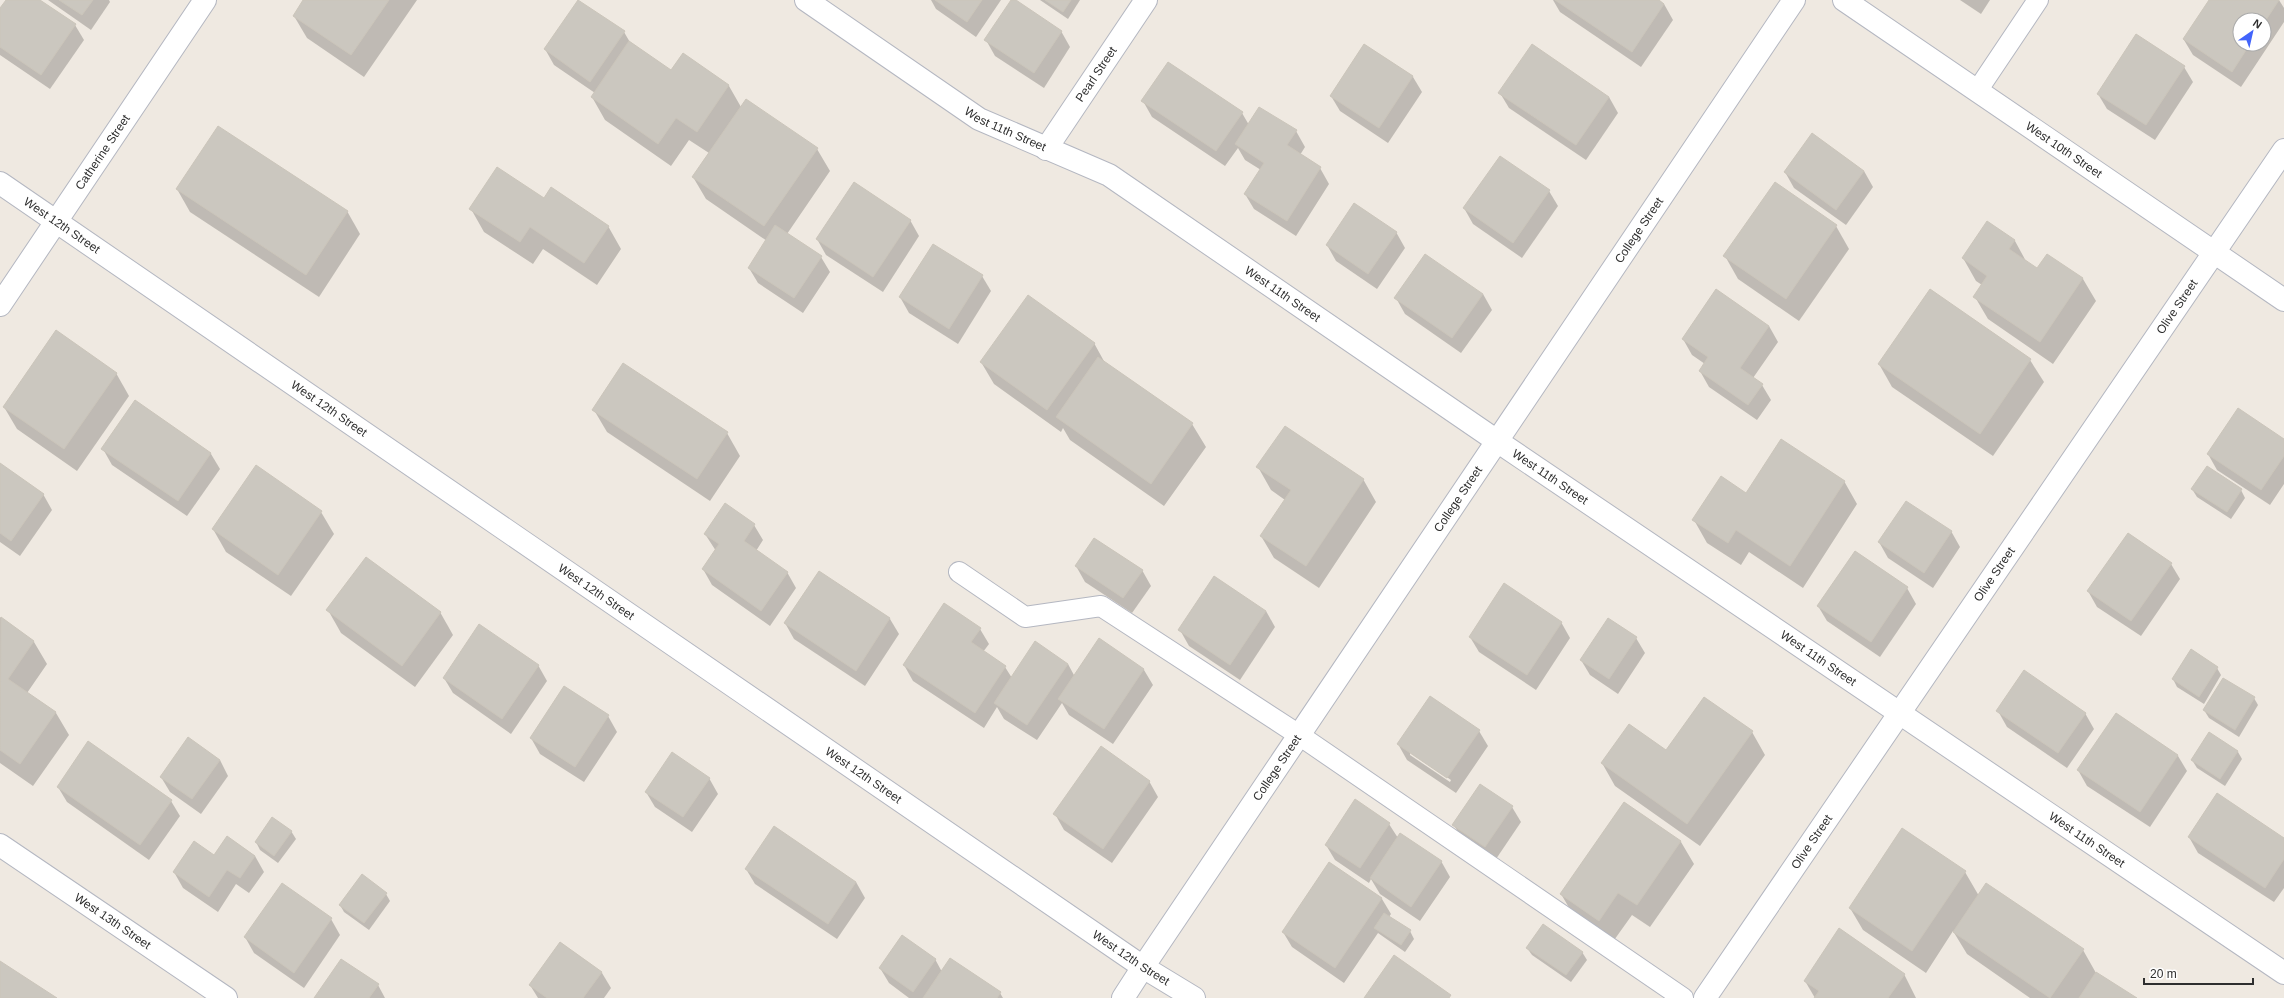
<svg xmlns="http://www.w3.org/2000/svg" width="2284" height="998" viewBox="0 0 2284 998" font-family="Helvetica,sans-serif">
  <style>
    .shadow { fill: #0003; fill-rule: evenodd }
    .building { fill: #cbc7bf; stroke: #cbc5ba }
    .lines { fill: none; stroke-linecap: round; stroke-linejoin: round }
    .lane-casing { stroke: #b4b7c1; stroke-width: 22 }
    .street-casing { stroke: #b4b7c1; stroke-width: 24 }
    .secondary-casing { stroke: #b4b7c1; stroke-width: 24 }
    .lane { stroke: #fff; stroke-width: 20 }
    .street { stroke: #fff; stroke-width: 22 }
    .secondary { stroke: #fff; stroke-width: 22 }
    .labels { text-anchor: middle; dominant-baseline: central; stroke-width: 3; stroke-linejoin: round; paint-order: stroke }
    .street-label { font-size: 12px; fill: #2e2e2e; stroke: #fff }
  </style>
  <rect width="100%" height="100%" fill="#efe9e1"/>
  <g class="shadow">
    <path d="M7,0H38L75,25L84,40L50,89L0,55V10Z"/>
    <path d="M48,0H109L110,2L91,30Z"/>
    <path d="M305,0H417L364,77L307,38L294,16Z"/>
    <path d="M931,0H1001L976,37L936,9Z"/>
    <path d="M1012,0L1061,31L1070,47L1044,88L995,56L986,40Z"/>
    <path d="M1040,0H1080L1068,19Z"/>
    <path d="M1553,0H1657L1664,4L1673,20L1641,67L1560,12Z"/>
    <path d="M1960,0H1990L1981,14Z"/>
    <path d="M2210,0H2279L2284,8V22L2241,87L2193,55L2184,40ZM2240,20H2264V44H2240Z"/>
    <path d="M624,32L631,44L671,72L683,54L729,86L741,107L817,149L830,171L787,234L821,257L830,272L803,313L758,283L749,268L767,241L706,199L693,177L709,153L689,140L671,166L605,120L592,97L595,93L554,65L545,49Z"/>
    <path d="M1365,45L1413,77L1422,92L1388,143L1340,111L1331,96Z"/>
    <path d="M2184,67L2193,82L2155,140L2107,109L2098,94Z"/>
    <path d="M1500,93L1609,97L1618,113L1586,160L1509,108Z"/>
    <path d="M1143,101L1242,113L1249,125L1296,131L1305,147L1300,155L1320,168L1329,184L1296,236L1254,209L1245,194L1261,170L1245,160L1238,148L1225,166L1152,117Z"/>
    <path d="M1864,171L1873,187L1846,225L1794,188L1785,172Z"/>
    <path d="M1775,183L1836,226L1849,249L1799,321L1738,279L1725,256Z"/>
    <path d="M177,189L347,211L360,234L319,297L190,212Z"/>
    <path d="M1549,191L1558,206L1522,258L1473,224L1464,208Z"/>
    <path d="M544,199L608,226L621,249L597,285L543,249L533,264L484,232L471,209Z"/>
    <path d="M910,220L919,236L883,292L826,255L817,239Z"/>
    <path d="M1987,223L2015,241L2027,263L2037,269L2047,255L2083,279L2096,301L2053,364L1988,319L1975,297L1982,285L1976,281L1963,258Z"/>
    <path d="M1396,232L1405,248L1377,289L1336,261L1327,245Z"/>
    <path d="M982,276L991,291L958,344L909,313L900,297Z"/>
    <path d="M1930,291L2030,360L2044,382L1993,456L1892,387L1879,364Z"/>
    <path d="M1483,294L1492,310L1461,353L1405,314L1396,298Z"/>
    <path d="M1769,326L1778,342L1753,378L1762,385L1771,400L1757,420L1709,387L1700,371L1705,364L1692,355L1683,339Z"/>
    <path d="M1094,343L1105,363L1192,424L1206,447L1164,506L1070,440L1063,428L1061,432L994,384L981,362Z"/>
    <path d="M116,373L129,396L77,471L17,429L4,407Z"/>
    <path d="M135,402L211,454L220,469L187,516L112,465L103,449Z"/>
    <path d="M594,410L727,433L740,456L710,501L607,432Z"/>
    <path d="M2284,440V484L2270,505L2217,470L2208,454Z"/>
    <path d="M0,464L43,494L52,510L20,556L0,542Z"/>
    <path d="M1258,467L1363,479L1376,502L1319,588L1274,558L1261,536L1285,500L1271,490Z"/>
    <path d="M1844,481L1857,504L1803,588L1749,552L1741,565L1707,543L1694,520Z"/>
    <path d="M2192,489L2241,490L2245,498L2231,519L2197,497Z"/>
    <path d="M321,512L334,534L291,596L226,552L213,529Z"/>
    <path d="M754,525L763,540L756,551L787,572L796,588L770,626L712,585L703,569L716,551L705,534Z"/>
    <path d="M1951,531L1960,547L1933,588L1888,558L1879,542Z"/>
    <path d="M1855,552L1907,588L1916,604L1880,657L1827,621L1818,606Z"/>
    <path d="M2171,564L2180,579L2141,636L2097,607L2088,591Z"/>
    <path d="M1076,566L1142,570L1151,586L1132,613L1085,582Z"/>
    <path d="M819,572L890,619L899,634L865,686L794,639L785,623Z"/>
    <path d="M328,610L440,612L453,635L415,687L341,633Z"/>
    <path d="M1266,611L1275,627L1240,680L1189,646L1180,630Z"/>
    <path d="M0,617L34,642L47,664L27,693L56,713L69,735L33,786L0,763Z"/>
    <path d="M1561,622L1570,638L1536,690L1479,652L1470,637Z"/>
    <path d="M980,629L989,644L983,652L1005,667L1012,678L1068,664L1075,677L1099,640L1144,670L1153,685L1113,744L1069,715L1062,703L1037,740L1004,719L997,707L984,728L913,681L904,665Z"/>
    <path d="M1636,638L1645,653L1618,694L1590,675L1581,660Z"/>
    <path d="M538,665L547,681L511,734L453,693L444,678Z"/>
    <path d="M2217,668L2221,675L2204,704L2177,687L2173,679Z"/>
    <path d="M1704,698L1752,732L1765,755L1700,846L1615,786L1602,763L1666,752Z"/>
    <path d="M2254,698L2258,705L2239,737L2209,718L2204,710Z"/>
    <path d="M1998,711L2085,713L2094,729L2067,768L2007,727Z"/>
    <path d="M2116,714L2178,756L2187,771L2150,827L2087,786L2078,770Z"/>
    <path d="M608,716L617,732L584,782L540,754L531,738Z"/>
    <path d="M1479,731L1488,746L1456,793L1407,760L1398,744ZM1410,752L1451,780L1450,782L1410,755Z"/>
    <path d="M2210,734L2238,752L2242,759L2225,786L2197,768L2192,760Z"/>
    <path d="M220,760L228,776L201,814L170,792L161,777Z"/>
    <path d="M709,778L718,794L692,832L655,807L646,792Z"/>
    <path d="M1149,781L1158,797L1112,863L1064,830L1055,814Z"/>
    <path d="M58,787L171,801L180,816L149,860L67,802Z"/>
    <path d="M1624,803L1681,842L1694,864L1650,927L1632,915L1612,943L1574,916L1561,894Z"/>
    <path d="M1512,807L1521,822L1494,862L1463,841L1454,825Z"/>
    <path d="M1389,824L1398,838L1441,861L1450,877L1420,921L1380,894L1371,879L1369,883L1335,860L1326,845Z"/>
    <path d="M291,831L296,839L278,863L260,850L256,842Z"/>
    <path d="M227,837L255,856L264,872L249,893L236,884L218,912L183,888L174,872L214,856Z"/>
    <path d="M2189,837L2284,839V888L2274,902L2198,853Z"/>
    <path d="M1329,863L1382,899L1391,914L1389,917L1410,931L1414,939L1405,952L1378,933L1344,983L1292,947L1283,932Z"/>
    <path d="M746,869L856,882L865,898L837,939L755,884Z"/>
    <path d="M1965,872L1979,896L2083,950L2096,973L2135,998H2030L1967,954L1953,931L1926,973L1863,930L1850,908Z"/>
    <path d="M283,885L331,919L340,935L304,988L254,953L245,937Z"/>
    <path d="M386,894L390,901L369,930L344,912L340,905Z"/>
    <path d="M561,943L602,973L611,988L604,998H538L530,985Z"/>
    <path d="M1527,948L1582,952L1587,960L1571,982L1532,955Z"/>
    <path d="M935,959L942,972L1000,993L1003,998H909L889,983L880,968Z"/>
    <path d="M1904,974L1916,998H1815L1805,981Z"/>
    <path d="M378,985L385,998H315Z"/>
  </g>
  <g class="building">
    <path d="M6,0H40L76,24L41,75L0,47V8Z"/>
    <path d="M59,0H93L82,15Z"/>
    <path d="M303,0H389L351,55L293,16Z"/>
    <path d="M578,0L625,31L590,82L544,49Z"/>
    <path d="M935,0H982L967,22Z"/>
    <path d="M1011,0H1016L1062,31L1034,73L984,40Z"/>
    <path d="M1045,0H1071L1063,12Z"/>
    <path d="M1555,0H1659L1664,4L1632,52Z"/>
    <path d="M2209,0H2279L2264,23V20H2240V44H2250L2232,72L2183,39Z"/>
    <path d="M2136,34L2185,66L2146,125L2097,94Z"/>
    <path d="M629,41L671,70L683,53L729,85L697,132L676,118L658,144L591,97Z"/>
    <path d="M1364,44L1413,76L1379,128L1330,96Z"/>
    <path d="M1532,44L1609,97L1576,145L1498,93Z"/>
    <path d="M1168,62L1243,112L1216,151L1141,101Z"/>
    <path d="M746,99L818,148L764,226L692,177Z"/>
    <path d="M1259,107L1297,130L1287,145L1321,167L1287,221L1244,194L1264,163L1235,144Z"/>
    <path d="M218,126L348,211L306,275L176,189Z"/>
    <path d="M1812,133L1864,171L1836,210L1784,172Z"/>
    <path d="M1500,156L1550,190L1513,243L1463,208Z"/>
    <path d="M497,167L544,198L551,187L609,226L584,263L530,227L520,242L469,209Z"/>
    <path d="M854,182L911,220L873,277L816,239Z"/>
    <path d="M1775,182L1837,225L1786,299L1723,256Z"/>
    <path d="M1354,203L1397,232L1368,274L1326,245Z"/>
    <path d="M1987,221L2015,240L2009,249L2037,268L2047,254L2083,278L2040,342L1973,297L1987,276L1962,258Z"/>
    <path d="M775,225L822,256L794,298L748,268Z"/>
    <path d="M933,244L983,275L949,329L899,297Z"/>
    <path d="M1425,254L1483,294L1452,338L1394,298Z"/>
    <path d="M1716,289L1769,326L1740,368L1763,384L1748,405L1699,371L1708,357L1682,339Z"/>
    <path d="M1930,289L2031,359L1980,434L1878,364Z"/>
    <path d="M1028,295L1095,343L1047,410L980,362Z"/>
    <path d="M56,330L117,373L64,449L3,407Z"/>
    <path d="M1098,357L1193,423L1151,484L1056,417Z"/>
    <path d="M623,363L728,432L697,479L592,410Z"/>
    <path d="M135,400L211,453L178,501L101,449Z"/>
    <path d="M2238,408L2284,439V456L2261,490L2207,454Z"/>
    <path d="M1285,426L1364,479L1306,566L1260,536L1291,490L1256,467Z"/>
    <path d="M1781,439L1845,481L1790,566L1736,530L1728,543L1692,520L1721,476L1746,493Z"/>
    <path d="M0,463L44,494L11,541L0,533Z"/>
    <path d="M256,465L322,511L278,575L212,529Z"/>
    <path d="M2207,466L2242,489L2227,512L2191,489Z"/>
    <path d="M1906,501L1952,531L1924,573L1878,542Z"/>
    <path d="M725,503L755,524L744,541L788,572L761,611L702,569L719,544L704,534Z"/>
    <path d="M2128,533L2172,563L2131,621L2087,591Z"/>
    <path d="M1094,538L1143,570L1123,598L1075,566Z"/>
    <path d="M1855,551L1908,587L1871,642L1817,606Z"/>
    <path d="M366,557L441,612L402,666L326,610Z"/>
    <path d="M819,571L890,618L856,671L784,623Z"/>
    <path d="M1214,576L1266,611L1230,665L1178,630Z"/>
    <path d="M1504,583L1562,622L1527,675L1469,637Z"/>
    <path d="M944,603L981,628L971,642L1006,666L975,713L903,665Z"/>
    <path d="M1,617L34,641L8,679L56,712L20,764L0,750Z"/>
    <path d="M1608,618L1637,637L1609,679L1580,660Z"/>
    <path d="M479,624L539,665L502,719L443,678Z"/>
    <path d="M1099,638L1144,669L1104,729L1058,699Z"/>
    <path d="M1035,641L1068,664L1027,725L994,703Z"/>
    <path d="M2191,649L2218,667L2199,697L2172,679Z"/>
    <path d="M2024,670L2086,713L2058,753L1996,711Z"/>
    <path d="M2223,678L2255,697L2235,730L2203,710Z"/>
    <path d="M564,686L609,715L575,767L530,738Z"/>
    <path d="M1430,696L1480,730L1447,778L1397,744Z"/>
    <path d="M1704,697L1753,731L1687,824L1601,763L1629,724L1666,750Z"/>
    <path d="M2116,713L2178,755L2140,812L2077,770Z"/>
    <path d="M2209,732L2238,751L2220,779L2191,760Z"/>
    <path d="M188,737L220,760L192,799L160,777Z"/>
    <path d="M88,741L172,800L140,845L57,787Z"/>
    <path d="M1101,746L1150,781L1103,849L1053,814Z"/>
    <path d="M672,752L710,778L683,817L645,792Z"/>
    <path d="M1480,784L1513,806L1485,847L1452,825Z"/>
    <path d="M2217,793L2284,838V859L2265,888L2188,837Z"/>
    <path d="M1355,799L1390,823L1360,868L1325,845Z"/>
    <path d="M1624,802L1681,841L1637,905L1618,893L1599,921L1560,894Z"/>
    <path d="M272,817L292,831L274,856L255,842Z"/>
    <path d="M774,826L856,882L828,924L745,869Z"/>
    <path d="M1902,828L1966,871L1912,951L1849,908Z"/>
    <path d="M1400,833L1442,861L1411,907L1370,878Z"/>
    <path d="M227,836L255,856L240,878L227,870L209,897L173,872L194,841L214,855Z"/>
    <path d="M1329,862L1382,898L1335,968L1282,932Z"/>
    <path d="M362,874L387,893L364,923L339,905Z"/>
    <path d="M282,883L332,918L294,973L244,937Z"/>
    <path d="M1986,883L2084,949L2050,998L1953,932Z"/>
    <path d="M1384,913L1411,930L1401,945L1374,928Z"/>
    <path d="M1543,924L1583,952L1566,975L1526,948Z"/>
    <path d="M1839,928L1905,974L1888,998H1814L1819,991L1804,981Z"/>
    <path d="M902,935L936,959L913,992L879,968Z"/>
    <path d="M560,942L602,972L583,998H547L529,985Z"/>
    <path d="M1394,955L1451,995L1449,998H1364Z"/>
    <path d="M950,958L1001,992L997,998H923Z"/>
    <path d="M341,959L379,984L369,998H314Z"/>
    <path d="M0,961L57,998H0Z"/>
    <path d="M2096,972L2137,998H2079Z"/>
  </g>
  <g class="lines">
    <defs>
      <g id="lane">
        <path d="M1977,91L2038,0"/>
        <path d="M959,572L1025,617L1101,606L1299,735L1683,998"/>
      </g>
      <g id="street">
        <path id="s1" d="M806,0L979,119L1109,175L1497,441L2284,973"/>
        <path id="s2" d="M1844,0L2284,300"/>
        <path id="s3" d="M1046,149L1146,0"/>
        <path id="s4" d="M0,305L205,0"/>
        <path id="s5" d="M0,845L226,998"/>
        <path id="s6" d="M1705,998L2284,150"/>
      </g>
      <g id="secondary">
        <path id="s7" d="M0,183L1143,967L1194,998"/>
        <path id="s8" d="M1123,998L1143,967L1794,0"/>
      </g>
    </defs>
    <use href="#lane" class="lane-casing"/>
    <use href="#street" class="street-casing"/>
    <use href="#secondary" class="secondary-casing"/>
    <use href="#lane" class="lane"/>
    <use href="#street" class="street"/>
    <use href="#secondary" class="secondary"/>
  </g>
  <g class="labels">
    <g class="street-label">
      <text stroke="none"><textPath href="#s3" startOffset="90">Pearl Street</textPath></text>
      <text stroke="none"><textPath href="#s1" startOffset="238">West 11th Street</textPath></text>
      <text stroke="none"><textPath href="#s2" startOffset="266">West 10th Street</textPath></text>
      <text stroke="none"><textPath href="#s4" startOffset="184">Catherine Street</textPath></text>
      <text stroke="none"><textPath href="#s7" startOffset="75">West 12th Street</textPath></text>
      <text stroke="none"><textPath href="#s8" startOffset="925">College Street</textPath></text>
      <text stroke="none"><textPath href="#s1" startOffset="562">West 11th Street</textPath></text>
      <text stroke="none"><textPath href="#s6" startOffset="837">Olive Street</textPath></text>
      <text stroke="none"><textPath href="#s7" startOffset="399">West 12th Street</textPath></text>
      <text stroke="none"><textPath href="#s1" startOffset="886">West 11th Street</textPath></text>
      <text stroke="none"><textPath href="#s8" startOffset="601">College Street</textPath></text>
      <text stroke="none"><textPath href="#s6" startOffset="513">Olive Street</textPath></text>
      <text stroke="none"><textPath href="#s7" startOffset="723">West 12th Street</textPath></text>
      <text stroke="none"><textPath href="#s1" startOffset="1210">West 11th Street</textPath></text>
      <text stroke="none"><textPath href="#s8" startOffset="277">College Street</textPath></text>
      <text stroke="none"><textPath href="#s7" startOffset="1047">West 12th Street</textPath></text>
      <text stroke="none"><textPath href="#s1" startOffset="1534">West 11th Street</textPath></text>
      <text stroke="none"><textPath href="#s6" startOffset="189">Olive Street</textPath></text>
      <text stroke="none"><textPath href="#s5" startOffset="136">West 13th Street</textPath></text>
      <text stroke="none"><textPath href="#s7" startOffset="1371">West 12th Street</textPath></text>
    </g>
  </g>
  <g transform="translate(2252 32) rotate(34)"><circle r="19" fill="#ffffff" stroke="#ababab"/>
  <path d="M0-3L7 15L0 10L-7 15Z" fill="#4264fb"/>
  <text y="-6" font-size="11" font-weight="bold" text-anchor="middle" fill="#2e2e2e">N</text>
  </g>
  <path d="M2144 978v6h109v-6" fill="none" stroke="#2e2e2e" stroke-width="2"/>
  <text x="2150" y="978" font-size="12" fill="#2e2e2e" stroke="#ffffff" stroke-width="3" paint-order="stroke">20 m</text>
</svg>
